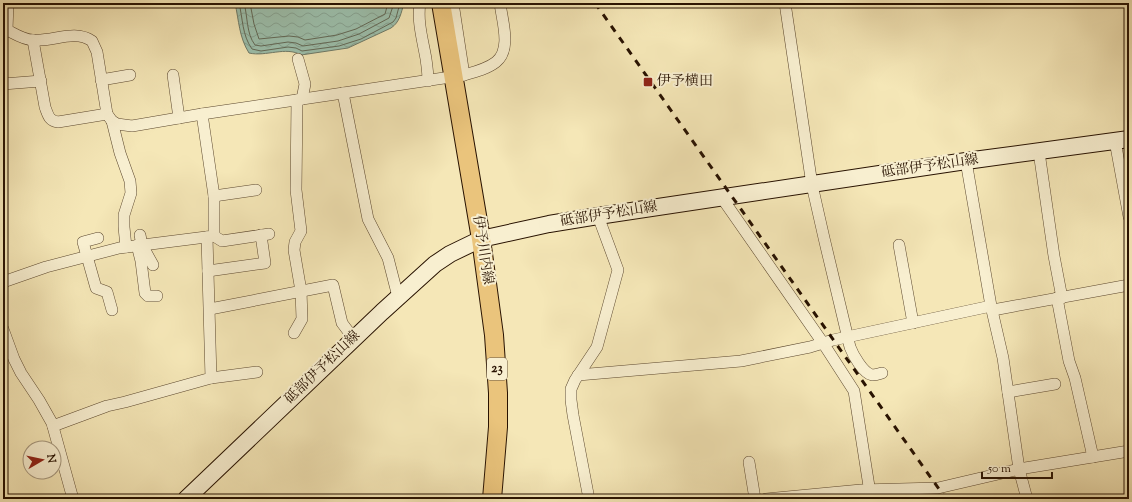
<svg xmlns="http://www.w3.org/2000/svg" width="1132" height="502" viewBox="0 0 1132 502" font-family="'Sorts Mill Goudy','Noto Serif JP',serif">
  <style>
    .water { fill: url(#water-waves); stroke: #6e7a68 }
    .lines { fill: none; stroke-linecap: round; stroke-linejoin: round }
    .shore { stroke: #626957; stroke-width: 1 }
    .minor-casing { stroke: #5b472e; stroke-width: 12 }
    .secondary-casing { stroke: #281201; stroke-width: 18 }
    .primary-casing { stroke: #281201; stroke-width: 20 }
    .minor { stroke: #f8efd0; stroke-width: 11 }
    .secondary { stroke: #f8efd0; stroke-width: 16 }
    .primary { stroke: #eac47c; stroke-width: 18 }
    .rail { stroke: #281201; stroke-width: 3; stroke-dasharray: 7 7; stroke-linecap: butt }
    .poi-dot { fill: #8f2418; stroke: #f8efd0; stroke-width: 1.5 }
    .labels { text-anchor: middle; dominant-baseline: central; stroke-width: 4; stroke-linejoin: round; paint-order: stroke }
    .shield { fill: #f8efd0; stroke: #66543f; stroke-width: 1 }
    .shield-label { font-size: 13px; font-weight: bold; fill: #281201 }
    .poi-label { font-size: 14px; fill: #281201; stroke: #f8efd0; text-anchor: start }
    .street-label { font-size: 14px; fill: #281201; stroke: #f8efd0 }
  </style>
  <defs>
    <pattern id="water-waves" width="16" height="10" patternUnits="userSpaceOnUse"><rect width="16" height="10" fill="#9cc0ad"/><path d="M0 5q4-4 8 0t8 0" fill="none" stroke="#86a493"/></pattern>
  </defs>
  <rect width="100%" height="100%" fill="#f5e7b7"/>
  <filter id="stains"><feTurbulence type="fractalNoise" baseFrequency=".005" numOctaves="4"/><feColorMatrix values="0 0 0 0 .2 0 0 0 0 .09 0 0 0 0 .02 0 0 0 .5 -.17"/></filter>
  <radialGradient id="worn" r=".72"><stop offset=".6" stop-color="#630" stop-opacity="0"/><stop offset="1" stop-color="#630" stop-opacity=".3"/></radialGradient>
  <path class="water" d="M235,3H404C401,13 400,22 391,28L348,48L301,55C286,46 266,57 249,53C239,37 239,21 235,3Z"/>
  <g class="lines">
    <g class="shore">
      <path d="M239,3C243,19 242,35 252,49L261,51L288,47L296,48L302,51L339,46L361,39L393,22L396,18L400,3"/>
      <path d="M244,3C248,17 246,33 255,45L261,46L288,42L296,43L303,46L338,41L359,34L389,18L394,3"/>
      <path d="M250,3L254,24L259,39L289,36L298,37L305,40L337,35L356,29L385,14L388,3"/>
    </g>
    <defs>
      <g id="minor">
        <path d="M8,3L7,30C15,34 24,40 33,40C53,42 74,29 92,41L97,52L107,114L112,121L117,124L132,126L202,114L464,75C475,72 487,69 496,62C512,49 502,21 500,3"/>
        <path d="M420,3C417,22 423,41 426,59C427,66 428,74 428,81"/>
        <path d="M453,3L464,75"/>
        <path d="M785,3L812,185L824,238L850,347C853,355 863,373 872,375C875,375 879,374 882,373"/>
        <path d="M33,40L45,107C48,115 49,121 58,122L107,114"/>
        <path d="M298,59L305,84L302,99"/>
        <path d="M173,75L179,118"/>
        <path d="M101,80L130,75"/>
        <path d="M3,84L41,81"/>
        <path d="M343,93L368,219L388,258L398,297"/>
        <path d="M112,121L120,153L130,181L131,193L124,215V227L126,247"/>
        <path d="M1115,141L1129,217"/>
        <path d="M1039,152L1054,256L1062,298"/>
        <path d="M966,161L991,306L1003,358L1019,469L1027,499"/>
        <path d="M214,196L256,190"/>
        <path d="M722,198L823,343L854,391L871,499"/>
        <path d="M140,235L142,245L153,265"/>
        <path d="M214,236L222,241L269,234"/>
        <path d="M98,238L83,242L96,288L107,292L112,310"/>
        <path d="M137,245L141,261L145,293L148,296H157"/>
        <path d="M899,245L913,323"/>
        <path d="M208,271L265,263L261,235"/>
        <path d="M3,282L46,267L119,248L214,236V196L202,114"/>
        <path d="M1057,298L1069,361L1075,378L1093,457"/>
        <path d="M210,309L333,285L342,323L354,339"/>
        <path d="M993,310L1129,285"/>
        <path d="M3,329L14,359L21,373L39,400L52,423L73,499"/>
        <path d="M294,333L302,319L301,291L294,250L295,242L301,231L296,190L297,100"/>
        <path d="M578,375L741,361L810,347L833,340L991,306"/>
        <path d="M211,378L257,372"/>
        <path d="M1008,392L1055,384"/>
        <path d="M53,426L107,406L125,402L211,378L207,237"/>
        <path d="M749,462L755,499"/>
        <path d="M589,499L573,415L571,400V389L575,380L597,347L618,270L598,216"/>
        <path d="M766,499L861,490L938,488L1019,469L1129,451"/>
      </g>
      <path id="secondary" d="M186,499L382,312L435,264L450,254L481,239L549,224L598,216L966,161L1129,139"/>
      <path id="primary" d="M441,3L481,239L494,335L498,393V427L492,499"/>
    </defs>
    <use href="#minor" class="minor-casing"/>
    <use href="#secondary" class="secondary-casing"/>
    <use href="#primary" class="primary-casing"/>
    <use href="#minor" class="minor"/>
    <use href="#secondary" class="secondary"/>
    <use href="#primary" class="primary"/>
    <path class="rail" d="M595,3L946,499"/>
  </g>
  <rect class="poi-dot" x="643" y="77" width="10" height="10" rx="2"/>
  <g class="labels">
    <rect class="shield" x="487" y="358" width="20" height="22" rx="3"/>
    <g class="shield-label">
      <text x="497" y="369">23</text>
    </g>
    <g class="poi-label">
      <text x="657" y="82">伊予横田</text>
    </g>
    <g class="street-label">
      <text transform="translate(930 167) rotate(-8)">砥部伊予松山線</text>
      <text transform="translate(609 215) rotate(-9)">砥部伊予松山線</text>
      <text transform="translate(482 250) rotate(81)">伊予川内線</text>
      <text transform="translate(323 368) rotate(-44)">砥部伊予松山線</text>
    </g>
  </g>
  <rect width="1132" height="502" fill="none" stroke="#f5e7b7" stroke-width="16"/>
  <rect x="4" y="4" width="1124" height="494" fill="none" stroke="#281201" stroke-width="2"/>
  <rect x="8" y="8" width="1116" height="486" fill="none" stroke="#281201"/>
  <g transform="translate(42 460) rotate(81)"><circle r="19" fill="#f8efd0" stroke="#a5977d"/>
  <path d="M0-3L7 15L0 10L-7 15Z" fill="#8f2418"/>
  <text y="-6" font-size="11" font-weight="bold" text-anchor="middle" fill="#281201">N</text>
  </g>
  <path d="M982 472v6h70v-6" fill="none" stroke="#281201" stroke-width="2"/>
  <text x="988" y="472" font-size="12" fill="#281201" stroke="#f8efd0" stroke-width="3" paint-order="stroke">50 m</text>
  <rect width="100%" height="100%" filter="url(#stains)"/>
  <rect width="100%" height="100%" fill="url(#worn)"/>
</svg>
